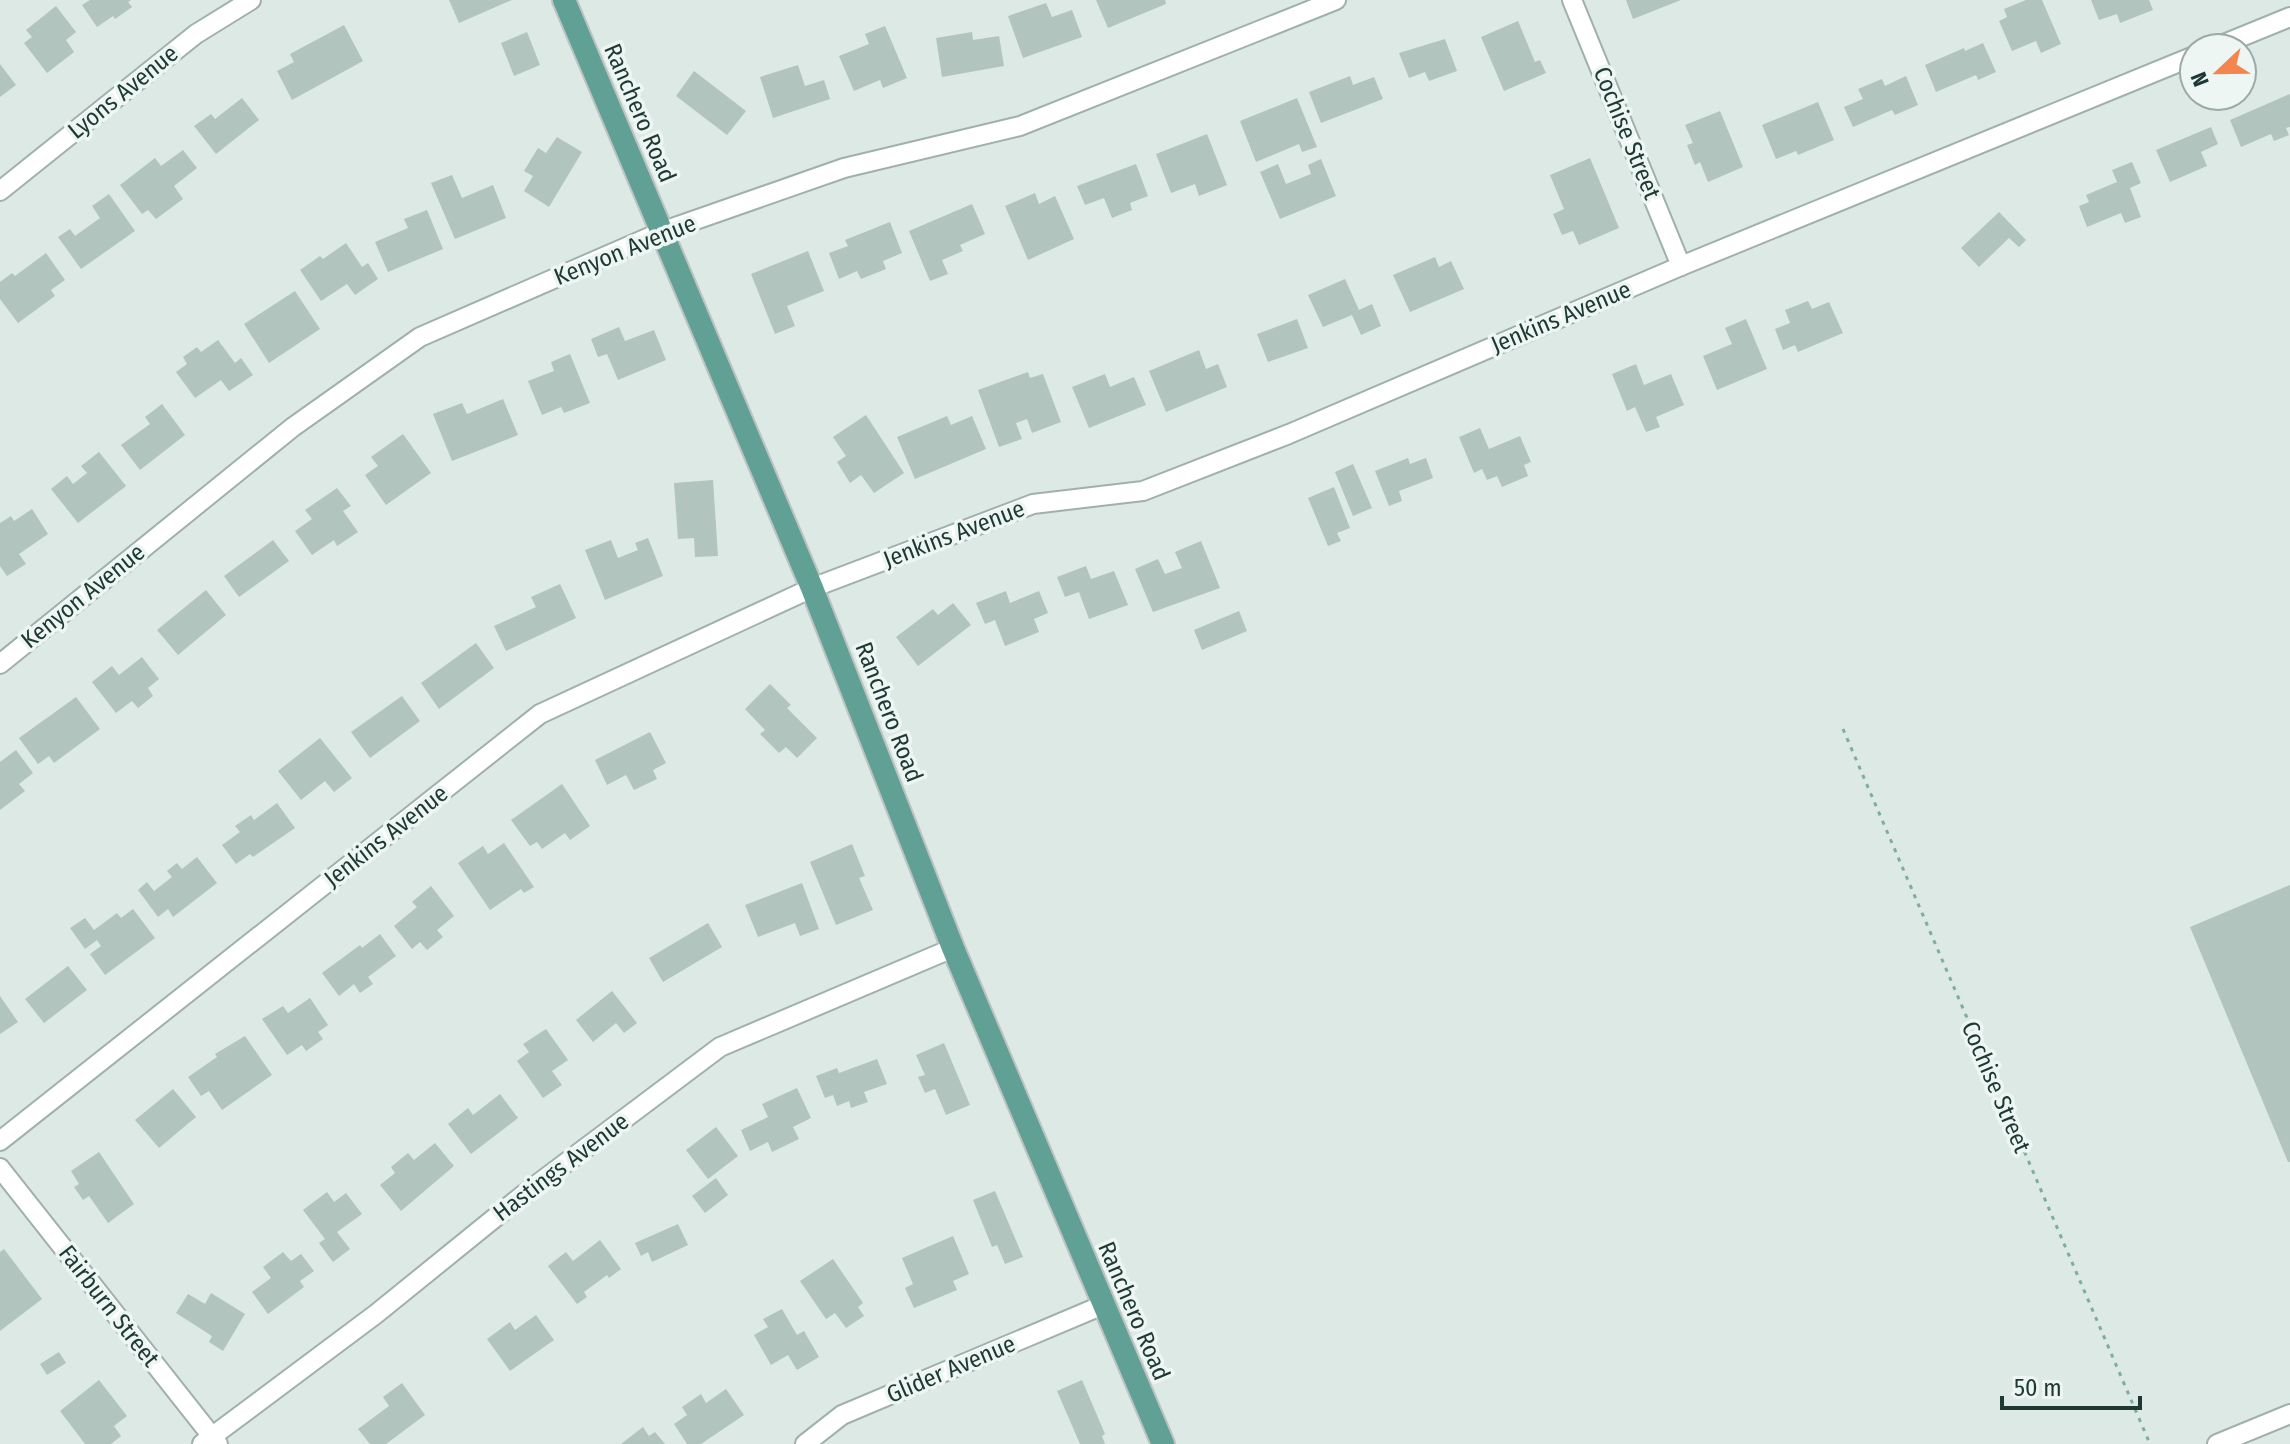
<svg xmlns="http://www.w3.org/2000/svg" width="2290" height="1444" viewBox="0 0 2290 1444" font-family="'Fira Sans Condensed',sans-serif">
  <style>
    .building { fill: #b2c4be }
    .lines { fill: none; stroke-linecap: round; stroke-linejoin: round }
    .minor-casing { stroke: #a0b0ac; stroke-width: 22 }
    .major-casing { stroke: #bcc3c2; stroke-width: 26 }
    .path { stroke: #7caea2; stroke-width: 3; stroke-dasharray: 4 6; stroke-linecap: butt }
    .minor { stroke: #fff; stroke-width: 18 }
    .major { stroke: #60a095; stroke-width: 22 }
    .labels { text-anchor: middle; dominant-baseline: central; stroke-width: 7; stroke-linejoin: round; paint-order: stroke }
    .street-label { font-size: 24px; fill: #1e3834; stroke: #edf6f2 }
  </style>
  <rect width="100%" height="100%" fill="#dde9e5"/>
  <g class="building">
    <path d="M90,0H131L128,2L132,7L115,19L113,16L97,27L82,5Z"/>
    <path d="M449,0H512L459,23Z"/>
    <path d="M1096,0H1165L1166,4L1108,28Z"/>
    <path d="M1626,0H1681L1633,19Z"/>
    <path d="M2026,0H2042L2061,44L2041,53L2036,41L2012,51L1999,21L2007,17L2004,9Z"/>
    <path d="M2091,0H2149L2153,10L2120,23L2117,14L2099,20Z"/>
    <path d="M1046,3L1052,17L1072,10L1082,37L1023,58L1008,16Z"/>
    <path d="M56,6L76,32L66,40L74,52L47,73L24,43L32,37L26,30Z"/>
    <path d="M1518,21L1535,62L1540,60L1546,73L1504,91L1481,37Z"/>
    <path d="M344,25L363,61L292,100L277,71L294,62L290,54Z"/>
    <path d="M885,26L907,78L883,88L880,80L854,91L839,56L869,44L865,34Z"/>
    <path d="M527,32L540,65L514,76L501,43Z"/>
    <path d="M972,32L973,40L999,36L1004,66L942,77L936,38Z"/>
    <path d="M1445,39L1457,71L1429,81L1425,72L1409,78L1399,53Z"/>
    <path d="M1983,43L1996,72L1978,80L1976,75L1936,92L1925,65L1964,48L1965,51Z"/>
    <path d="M0,64L16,85L0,97Z"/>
    <path d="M798,65L805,86L824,80L830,99L773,118L760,77Z"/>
    <path d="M694,71L746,111L727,135L676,96Z"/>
    <path d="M1350,76L1353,85L1374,77L1383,99L1321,123L1309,92Z"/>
    <path d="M1906,76L1918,105L1895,115L1892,110L1853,127L1844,107L1863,99L1858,89L1882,79L1885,86Z"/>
    <path d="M2290,94V127L2286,128L2289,135L2274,141L2271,134L2241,147L2230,120Z"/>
    <path d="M242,98L259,120L216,154L194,126L211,114L215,119Z"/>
    <path d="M1297,98L1317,147L1302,152L1299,144L1256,162L1240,121Z"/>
    <path d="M1818,102L1834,140L1798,155L1796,151L1776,159L1762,125Z"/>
    <path d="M1720,111L1743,167L1708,182L1700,162L1695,165L1687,145L1693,143L1685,125Z"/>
    <path d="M2211,127L2218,144L2201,152L2207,166L2170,182L2156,150Z"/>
    <path d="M1207,134L1227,185L1199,196L1195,184L1171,193L1156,154Z"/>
    <path d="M557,137L582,152L549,207L524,191L533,176L524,171L538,148L546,153Z"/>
    <path d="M183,150L197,168L174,186L183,199L156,219L148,210L142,214L120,185L155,158L161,166Z"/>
    <path d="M1590,158L1619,228L1579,245L1573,231L1562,235L1553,214L1564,209L1550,175Z"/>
    <path d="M1321,159L1336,196L1280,219L1260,172L1278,164L1286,184L1311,174L1308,165Z"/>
    <path d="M2132,162L2141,183L2130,188L2141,217L2125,223L2121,213L2087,227L2079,206L2089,202L2086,195L2117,182L2112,170Z"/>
    <path d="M1136,164L1148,196L1130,203L1132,210L1112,218L1104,198L1085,205L1077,186Z"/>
    <path d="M452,175L462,198L493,185L506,218L455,239L431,183Z"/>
    <path d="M1035,193L1039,204L1055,196L1074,239L1028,260L1005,206Z"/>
    <path d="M109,194L135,231L81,269L58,237L70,229L75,236L100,218L92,206Z"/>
    <path d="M972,204L985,234L960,245L963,251L942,260L948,274L930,281L909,231Z"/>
    <path d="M427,210L443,249L388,272L375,242L408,228L404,219Z"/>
    <path d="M1999,212L2026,240L2019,247L2009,238L1979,267L1961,248Z"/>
    <path d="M890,222L902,253L883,261L886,269L861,279L857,271L839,279L829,253L848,246L845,240Z"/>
    <path d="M346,243L362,267L368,263L378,279L355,295L347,284L321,301L300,270L320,256L323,259Z"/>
    <path d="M808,251L824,291L787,306L795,326L775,334L751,274Z"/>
    <path d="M46,253L65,280L51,290L55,296L18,323L0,299V282L12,273L15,276Z"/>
    <path d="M1435,257L1439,267L1451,261L1464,289L1410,312L1393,275Z"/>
    <path d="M1345,279L1359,310L1372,304L1381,326L1361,335L1352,315L1323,327L1308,295Z"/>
    <path d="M295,291L320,329L269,363L244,324Z"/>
    <path d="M1808,301L1812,309L1829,302L1843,333L1798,352L1795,345L1783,350L1775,329L1790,323L1785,310Z"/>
    <path d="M1297,319L1308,348L1268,362L1257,334Z"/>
    <path d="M1746,319L1767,369L1717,390L1703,356L1732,344L1725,328Z"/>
    <path d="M619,327L625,341L654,330L666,360L618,380L607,354L598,357L591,339Z"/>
    <path d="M218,340L235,363L241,358L253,375L229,391L221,380L195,398L176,372L187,364L183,357L197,347L201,352Z"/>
    <path d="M1199,350L1206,369L1218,364L1227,387L1166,412L1149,371Z"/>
    <path d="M570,354L590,403L564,413L561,407L542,415L528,381L554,371L551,362Z"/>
    <path d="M1636,364L1644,385L1671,374L1684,405L1656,417L1660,427L1646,432L1635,407L1627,411L1612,374Z"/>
    <path d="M1028,372L1030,378L1043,374L1061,422L1032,433L1027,419L1016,423L1022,439L999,447L978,390Z"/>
    <path d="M1105,374L1110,387L1134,377L1146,405L1089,428L1072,387Z"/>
    <path d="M503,399L518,435L452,461L433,414L462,403L467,414Z"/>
    <path d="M162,404L185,435L140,470L121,445L150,424L145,417Z"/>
    <path d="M866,415L904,473L874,493L861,475L850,483L837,462L846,456L833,437Z"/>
    <path d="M947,416L951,425L972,416L986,449L915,479L897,437Z"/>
    <path d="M1480,428L1489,449L1520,436L1531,462L1524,465L1528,476L1502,487L1497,476L1487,480L1482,469L1474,473L1459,437Z"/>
    <path d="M403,434L431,473L386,505L365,475L378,466L371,457Z"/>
    <path d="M99,452L126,486L78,523L51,489L67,476L73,484L87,473L81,466Z"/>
    <path d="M1408,458L1410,464L1426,458L1433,478L1399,491L1402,501L1389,506L1375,471Z"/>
    <path d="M1353,464L1372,508L1353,516L1335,472Z"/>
    <path d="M713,480L718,556L695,557L694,538L678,539L674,483Z"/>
    <path d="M1334,487L1350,528L1337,533L1341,541L1328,546L1308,498Z"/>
    <path d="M337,488L351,506L343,511L358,532L337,546L334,540L312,555L295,531L312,519L305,510Z"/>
    <path d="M32,509L48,534L19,554L26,564L7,576L0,566V523L11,516L14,521Z"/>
    <path d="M648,538L663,576L605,600L585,550L611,540L618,558L638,550L635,543Z"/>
    <path d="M273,540L289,561L239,597L224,576Z"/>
    <path d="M1201,541L1220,588L1153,612L1135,569L1158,559L1165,574L1182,568L1175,552Z"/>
    <path d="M1086,566L1091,579L1114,571L1128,605L1089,619L1079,592L1065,597L1057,577Z"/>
    <path d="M560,584L576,618L506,651L494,626L536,607L531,597Z"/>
    <path d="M206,590L226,615L178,655L157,630Z"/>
    <path d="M1006,591L1010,603L1039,591L1048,613L1034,619L1039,632L1005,646L995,620L985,624L976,603Z"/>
    <path d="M953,603L971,625L918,666L896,637L933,609L938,615Z"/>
    <path d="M1239,611L1247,631L1202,650L1194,630Z"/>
    <path d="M476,643L494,668L439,709L421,683Z"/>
    <path d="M142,657L159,679L148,688L153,696L138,708L132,701L116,713L92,682L112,666L119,675Z"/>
    <path d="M770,684L791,705L787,708L817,738L797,758L786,747L779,753L760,734L765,730L745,709Z"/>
    <path d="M402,696L420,721L370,758L351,732Z"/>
    <path d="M76,697L100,729L54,763L49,756L38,764L19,738Z"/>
    <path d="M650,732L666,763L653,770L657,779L634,790L626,775L607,785L595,760Z"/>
    <path d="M320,738L352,778L334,792L325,781L301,800L278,771Z"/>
    <path d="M16,750L33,773L19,784L25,791L0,810V762Z"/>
    <path d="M562,784L590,826L570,840L565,833L542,849L537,842L530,846L511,820Z"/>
    <path d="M277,803L295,828L253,857L250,854L236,864L222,845L240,832L235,826L251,815L254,820Z"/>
    <path d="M504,843L534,887L524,893L521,889L490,910L458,863L483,846L488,854Z"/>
    <path d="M852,844L865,876L859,878L873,910L836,925L810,862Z"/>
    <path d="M197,857L217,883L173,917L168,909L158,917L138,890L147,882L154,891L172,877L167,871L177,863L182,869Z"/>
    <path d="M802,883L819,929L800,936L795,923L758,937L745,905Z"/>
    <path d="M2290,885V1162H2288L2190,927Z"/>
    <path d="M431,886L454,916L437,930L443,937L427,950L420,942L412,949L394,926L417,907L412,902Z"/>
    <path d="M133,909L155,938L105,975L90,954L101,946L97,940L85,949L70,928L85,918L94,930L117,913L121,918Z"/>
    <path d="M708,923L722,947L663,982L649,958Z"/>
    <path d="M380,934L396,956L368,977L373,984L360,993L354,984L339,996L322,973L360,945L362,948Z"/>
    <path d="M68,966L87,990L44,1023L25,999Z"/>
    <path d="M612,991L637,1023L624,1033L616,1023L593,1042L576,1020Z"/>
    <path d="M0,996L18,1022L0,1034Z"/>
    <path d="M310,998L328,1025L318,1032L323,1039L306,1051L302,1045L287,1055L262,1019L283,1006L288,1013Z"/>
    <path d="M546,1029L568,1060L552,1071L562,1085L543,1098L517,1061L529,1052L523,1044Z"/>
    <path d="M245,1036L272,1075L222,1110L209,1091L201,1096L188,1077L217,1057L215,1054Z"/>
    <path d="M944,1043L970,1105L946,1115L935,1089L925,1093L918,1077L925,1075L916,1055Z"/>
    <path d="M877,1059L887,1084L864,1092L868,1102L851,1108L849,1101L837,1106L833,1095L825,1098L816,1076L837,1068L839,1073Z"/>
    <path d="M797,1088L811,1118L793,1127L799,1139L772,1152L768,1142L750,1151L741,1130L768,1117L762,1104Z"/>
    <path d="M173,1089L196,1117L159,1148L135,1120Z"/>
    <path d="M500,1094L518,1118L471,1154L448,1124L468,1108L473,1115Z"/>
    <path d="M716,1127L738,1156L708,1179L686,1150Z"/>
    <path d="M435,1143L454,1166L401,1211L380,1185L395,1173L391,1167L408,1153L414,1160Z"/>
    <path d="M99,1152L134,1204L108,1223L89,1196L83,1200L74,1187L79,1184L71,1171Z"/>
    <path d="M716,1178L728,1195L705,1213L692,1196Z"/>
    <path d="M995,1191L1023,1257L1005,1264L997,1245L992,1247L973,1200Z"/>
    <path d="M327,1192L334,1202L346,1193L362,1214L337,1232L350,1249L333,1262L319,1243L325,1239L303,1210Z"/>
    <path d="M678,1224L688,1245L652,1262L648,1252L641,1256L635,1243Z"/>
    <path d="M953,1236L969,1274L953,1281L957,1290L914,1308L905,1288L913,1284L902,1258Z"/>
    <path d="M600,1240L621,1269L609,1278L607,1275L584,1292L587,1297L577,1304L548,1266L566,1252L573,1261Z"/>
    <path d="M4,1249L42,1299L0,1331V1252Z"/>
    <path d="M283,1252L291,1261L301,1254L314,1271L300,1281L304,1287L268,1314L252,1292L271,1278L263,1267Z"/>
    <path d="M833,1259L863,1303L858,1307L864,1316L846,1328L835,1313L826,1319L800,1281Z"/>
    <path d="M211,1293L245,1314L223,1351L209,1342L212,1336L176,1313L188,1294L205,1304Z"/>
    <path d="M782,1309L797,1335L804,1331L819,1357L797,1370L788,1355L771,1365L754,1335L768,1327L763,1319Z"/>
    <path d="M536,1315L554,1340L510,1371L487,1339L510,1322L515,1330Z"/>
    <path d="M59,1352L66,1363L47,1375L40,1364Z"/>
    <path d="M99,1380L127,1416L114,1426L121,1436L111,1444H85L60,1411Z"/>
    <path d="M1082,1380L1105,1434L1102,1436L1105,1444H1080L1057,1391Z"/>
    <path d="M402,1383L425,1415L386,1444H370L358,1429L389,1406L383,1397Z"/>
    <path d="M726,1389L744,1415L701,1444H687L674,1424L687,1415L682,1407L701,1394L706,1403Z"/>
    <path d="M643,1427L649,1436L655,1432L665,1444H621Z"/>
  </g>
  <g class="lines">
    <defs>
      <g id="minor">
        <path d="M1572,0L1681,266"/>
        <path d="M2214,48L2290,17"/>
        <path d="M0,191L196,34L251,0"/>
        <path d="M0,664L293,427L420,337L661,232L844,168L1020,126L1336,0"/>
        <path d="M0,1141L540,714L812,588L1033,504L1143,491L1289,434L1681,266L2194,56"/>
        <path d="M0,1168L218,1444"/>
        <path d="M202,1444L376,1314L523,1195L720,1047L953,948"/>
        <path d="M805,1444L842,1415L1103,1305"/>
        <path d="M2217,1444L2290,1414"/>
      </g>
      <path id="major" d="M564,0L812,588L953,948L1163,1444"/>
    </defs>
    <use href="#minor" class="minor-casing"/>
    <use href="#major" class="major-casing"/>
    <path class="path" d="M1843,729L2150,1444"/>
    <use href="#minor" class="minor"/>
    <use href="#major" class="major"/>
  </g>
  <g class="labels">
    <g class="street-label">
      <text transform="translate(123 92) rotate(-39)">Lyons Avenue</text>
      <text transform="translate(640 113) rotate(67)">Ranchero Road</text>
      <text transform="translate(1627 133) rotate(68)">Cochise Street</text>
      <text transform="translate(625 250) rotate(-22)">Kenyon Avenue</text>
      <text transform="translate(1561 317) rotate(-23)">Jenkins Avenue</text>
      <text transform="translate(954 534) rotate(-21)">Jenkins Avenue</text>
      <text transform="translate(83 596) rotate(-39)">Kenyon Avenue</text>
      <text transform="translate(889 712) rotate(69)">Ranchero Road</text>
      <text transform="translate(386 836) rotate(-38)">Jenkins Avenue</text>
      <text transform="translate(1996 1087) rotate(67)">Cochise Street</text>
      <text transform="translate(561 1167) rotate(-37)">Hastings Avenue</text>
      <text transform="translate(109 1306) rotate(52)">Fairburn Street</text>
      <text transform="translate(1134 1311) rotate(67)">Ranchero Road</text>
      <text transform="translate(951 1369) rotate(-23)">Glider Avenue</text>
    </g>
  </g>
  <g transform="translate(2218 72) rotate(248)"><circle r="38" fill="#edf6f2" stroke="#9aaaa6" stroke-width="2"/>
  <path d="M0-6L14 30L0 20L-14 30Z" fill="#f5854e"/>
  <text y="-12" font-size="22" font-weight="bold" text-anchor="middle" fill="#1e3834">N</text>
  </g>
  <path d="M2002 1396v12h138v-12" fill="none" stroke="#1e3834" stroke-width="4"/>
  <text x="2014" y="1396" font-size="24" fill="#1e3834" stroke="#edf6f2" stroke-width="6" paint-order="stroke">50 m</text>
</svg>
